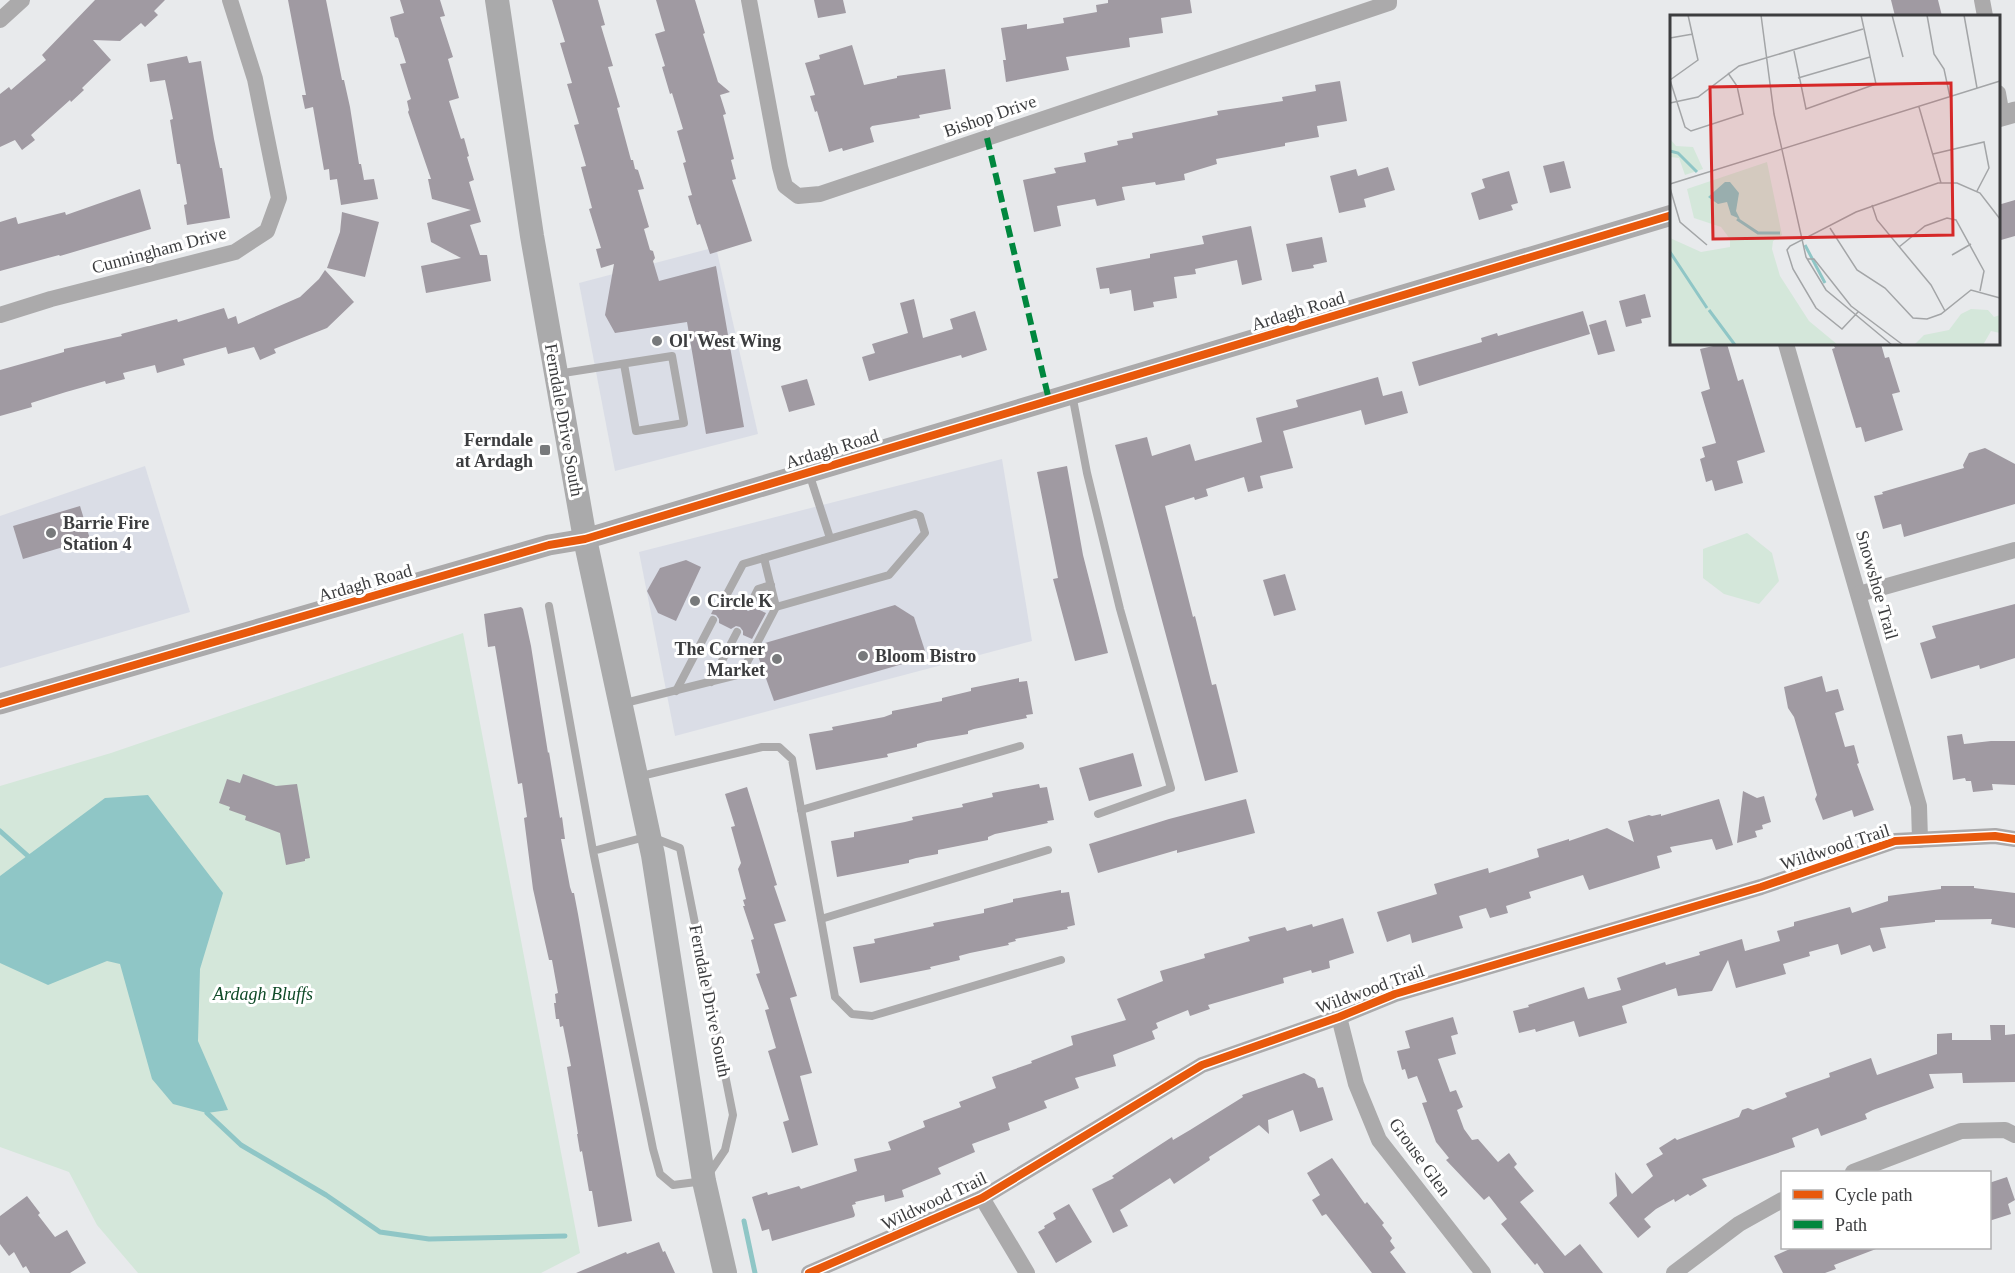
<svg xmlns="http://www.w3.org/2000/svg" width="2015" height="1273" viewBox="0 0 2015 1273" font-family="Georgia,serif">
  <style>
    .built { fill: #dadde6 }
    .green { fill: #d4e7da }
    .water { fill: #8fc6c6 }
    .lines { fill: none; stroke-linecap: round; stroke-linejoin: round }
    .stream { stroke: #8fc6c6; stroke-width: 5 }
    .building { fill: #a09aa2 }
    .service { stroke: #abaaab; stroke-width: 8 }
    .minor { stroke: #abaaab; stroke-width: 16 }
    .tertiary { stroke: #abaaab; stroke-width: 21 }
    .secondary { stroke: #aaaaab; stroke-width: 24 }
    .quiet { stroke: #00873e; stroke-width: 6; stroke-dasharray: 12 6; stroke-linecap: butt }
    .cycleway-casing { stroke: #fff; stroke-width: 11 }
    .cycleway { stroke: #e8590c; stroke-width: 8 }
    .poi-dot { fill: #787a7c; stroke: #fff; stroke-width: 2 }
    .labels { text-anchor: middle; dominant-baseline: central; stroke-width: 6; stroke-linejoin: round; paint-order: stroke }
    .street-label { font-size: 18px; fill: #3c3d3f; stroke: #fff }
    .poi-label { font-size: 18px; font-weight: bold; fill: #3c3d3f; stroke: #fff; text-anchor: start }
    .park-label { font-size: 18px; font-style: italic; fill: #0f4b28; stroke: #fff }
    .inset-river { fill: none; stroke: #8fc6c6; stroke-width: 3 }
    .inset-road { fill: none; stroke: #a3a5a7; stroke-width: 1.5 }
    .view { fill: #d62828; fill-opacity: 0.15; stroke: #d62828; stroke-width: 3 }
    .inset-edge { fill: none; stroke: #3c3d3f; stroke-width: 3 }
  </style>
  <rect width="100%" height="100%" fill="#e8eaec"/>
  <g class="built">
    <path d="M716,247L758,434L615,471L579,283Z"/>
    <path d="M1002,459L1032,641L675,736L639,552Z"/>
    <path d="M145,466L190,612L0,668V516Z"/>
  </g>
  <g class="green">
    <path d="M1747,533L1772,553L1779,581L1759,604L1724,594L1703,578V549Z"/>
    <path d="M463,633L580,1253L541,1273H138L97,1225L69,1172L0,1147V786L111,753Z"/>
  </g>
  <path class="water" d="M148,795L223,893L200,969L198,1041L228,1110L207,1113L173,1104L152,1079L120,964L107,961L48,985L0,963V876L105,798Z"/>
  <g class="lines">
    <g class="stream">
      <path d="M0,831L28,856"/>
      <path d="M207,1113L241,1145L326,1195L380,1232L429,1239L565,1236"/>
      <path d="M744,1221L755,1273"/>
    </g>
  </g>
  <g class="building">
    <path d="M95,0H165L154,11L158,15L145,27L141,23L120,41L93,40L111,60L82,88L84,90L71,102L70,100L31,135L35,140L22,150L15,140L0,147V94L9,87L11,90L46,60L42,55Z"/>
    <path d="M288,0H326L342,80H344L350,107L359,164H361L364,180L374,179L378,199L341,205L337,179L330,180L329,169L324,170L313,107L305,109L302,95H306Z"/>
    <path d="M400,0H440L445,16L440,17L453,57L448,59L459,98L449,101L461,139L464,138L469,156L467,157L474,180L469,182L481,222L470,225L480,255H487L491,281L426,293L421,266L461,258L431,242L427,223L471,210L432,199L428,179H431L408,112L409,110L407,101L411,99L400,64L406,63L398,38L395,37L390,17L404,13Z"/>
    <path d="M552,0H598L605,25L601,26L613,66L608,67L620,107L617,108L631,160H633L635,169L638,170L644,189L638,190L649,227L644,229L650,250L653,251L655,258L653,261L659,281L716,266L744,427L706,434L687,322L615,333L605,315L614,264L601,268L596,249L601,248L589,209L592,208L581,167L586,166L574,125L579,124L567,84L572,83L560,43L565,42Z"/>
    <path d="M656,0H695L705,33L703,34L718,82L730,92L720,95L726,114L723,115L734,159L731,160L736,179L732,180L752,241L710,254L700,224L697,225L688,196L692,195L683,163L686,162L677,131L683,129L672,93L670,94L662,67L665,66L655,34L665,31Z"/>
    <path d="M814,0H843L846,13L818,18Z"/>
    <path d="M1108,0H1190L1192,13L1161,18L1163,33L1129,38L1130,47L1066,57L1069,70L1006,82L1003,60H1006L1001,28L1027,24V29L1064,23L1063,18L1097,12L1096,5L1108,3Z"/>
    <path d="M1891,0H1938L1942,16H1895Z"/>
    <path d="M852,45L864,85L897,78V76L945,69L951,109L919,115L920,118L872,126L870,128L874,142L843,151L842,148L829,152L817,111L815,112L810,96L815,95L805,63L820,59L819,55Z"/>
    <path d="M187,56L189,63L201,61L214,139L220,168H222L230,218L187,225L184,205L187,204L180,164H177L170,120L173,119L165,80L150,82L147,64Z"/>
    <path d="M1340,81L1347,121L1317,126L1319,137L1285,143V146L1216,159L1217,164L1184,174L1185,180L1156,185L1155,182L1122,187L1125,200L1097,206L1095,199L1057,206L1061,226L1034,232L1023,180L1056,173L1054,168L1086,162L1084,153L1118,145L1117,141L1133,138L1132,133L1218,115L1217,111L1283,101L1282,97L1316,91L1315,85Z"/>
    <path d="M1564,161L1571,188L1550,193L1543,166Z"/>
    <path d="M1388,167L1395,190L1364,199L1366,207L1339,213L1330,176L1356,169L1358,176Z"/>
    <path d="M1509,171L1518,203L1511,205L1513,210L1479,220L1471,193L1485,188L1482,179Z"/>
    <path d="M140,189L151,229L60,256L59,255L0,271V222L16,217L18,224L65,212L66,215Z"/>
    <path d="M2015,200V236L2001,240L1998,231V205Z"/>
    <path d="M342,212L379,222L365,277L327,268L340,232Z"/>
    <path d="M1251,226L1262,280L1242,285L1237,260L1195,269L1196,274L1174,277L1177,298L1153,302L1154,307L1134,311L1131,290L1110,294L1109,288L1100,289L1096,268L1150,258V254L1204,244L1202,236Z"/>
    <path d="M1322,237L1327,262L1313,265L1314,268L1292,272L1286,244Z"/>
    <path d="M325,270L354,302L327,328L274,349L276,353L260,360L254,347L228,354L226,347L183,359L185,365L157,373L155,365L123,373L125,379L106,384L105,381L66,392L31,403L32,407L0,416V370L64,352V349L122,336L121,334L177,319L178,322L224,308L228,319L236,316L238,324L300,297L319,279Z"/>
    <path d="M1645,294L1651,317L1641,319L1642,323L1626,327L1619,301Z"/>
    <path d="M914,299L923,338L953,329L950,319L975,311L987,350L962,358L961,355L869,381L862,357L875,353L872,344L908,333L900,303Z"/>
    <path d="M1583,311L1590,334L1419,386L1412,362L1482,342L1481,338L1497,333L1498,336Z"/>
    <path d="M1606,320L1615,351L1598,355L1589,325Z"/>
    <path d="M1722,344H1727L1738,381L1743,379L1765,452L1737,461L1743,483L1715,491L1712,480L1706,482L1700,459L1705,457L1702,447L1716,443L1701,392L1710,389L1700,349Z"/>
    <path d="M1833,344H1881L1885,358L1889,357L1900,392L1892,394L1903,430L1865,442L1861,427L1856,428L1832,349L1835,348Z"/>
    <path d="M1378,377L1383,396L1402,391L1408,413L1365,425L1361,410L1283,431L1293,468L1260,476L1263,488L1248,492L1244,477L1206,489L1208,496L1195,500L1194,497L1165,506L1193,617L1195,616L1212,685L1216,684L1238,772L1205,781L1115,445L1147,437L1152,456L1190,444L1195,461L1262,442L1256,418L1298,407L1296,400Z"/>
    <path d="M807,379L815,405L789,412L781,386Z"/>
    <path d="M1985,448L2015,464V504L1904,537L1901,524L1883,529L1874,496L1883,494L1882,492L1964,468L1963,465L1969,453Z"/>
    <path d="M1067,466L1083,555L1108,653L1075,661L1053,579L1058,578L1037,472Z"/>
    <path d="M80,506L90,539L23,559L13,526Z"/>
    <path d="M686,560L701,567L676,621L658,613L647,591L660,568Z"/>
    <path d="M1285,574L1296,610L1274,616L1263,580Z"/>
    <path d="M721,594L725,600H730L733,597L744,603V608L748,611L755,608L766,613L752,639L743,635V631L740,627L736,626L731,629L719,623V619L716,615L711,614Z"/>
    <path d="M2015,604V658L1980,669L1979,665L1931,679L1920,643L1936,638L1932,626Z"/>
    <path d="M895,605L914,617L927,657L774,701L758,656L765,643Z"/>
    <path d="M521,607L523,609L531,646L548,753L549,752L560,818L562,817L565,839H561L570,887L572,893H574L578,914L632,1221L598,1227L592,1191H589L582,1151L580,1152L577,1134H578L567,1067L571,1066L563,1026L560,1027L559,1019H556L554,1003H556L555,994L558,993L552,960H549L533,889L524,818L527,817L522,783L518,784L495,646L488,647L484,614Z"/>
    <path d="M1822,676L1826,692L1838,689L1844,710L1835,713L1845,747L1854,745L1859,763L1857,764L1874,810L1854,817L1852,810L1823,820L1815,799L1817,795L1794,717L1788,708L1784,687Z"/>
    <path d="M1019,678V682L1027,681L1033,714L1026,715L1027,718L974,729L968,731V734L927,741L917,744V747L887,754L888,757L816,770L809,734L833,730L832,727L884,717L892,714V711L942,701V698L971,691V688Z"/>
    <path d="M1962,734L1964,744L1991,741H2015V785L1992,784L1993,790L1973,792L1971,781H1966L1965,778L1953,780L1947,736Z"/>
    <path d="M1133,753L1142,786L1089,801L1079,768Z"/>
    <path d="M243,774L276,786L297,784L310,858L305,859V861L286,865L280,833L245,820L246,816L229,810L230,807L219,803L227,779L240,783Z"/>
    <path d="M1039,784L1040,788L1047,787L1054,820L1047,821L1048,823L995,834L988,837V840L938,850V854L916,858L909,860V863L837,877L831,841L854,837V832L905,822L913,820L912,817L963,807L962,804L993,797L992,793Z"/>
    <path d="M747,787L777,885L774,886L786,921L774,924L797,996L790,998L812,1073L800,1076L818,1145L792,1153L783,1122L789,1120L768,1051L776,1048L765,1010L769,1009L756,974L760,973L751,940L754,939L743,906H745L743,900L746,899L738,869L741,863L731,827L735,826L725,794Z"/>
    <path d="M1743,791L1757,798L1764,796L1771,822L1762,825L1763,829L1755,831L1757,837L1737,843Z"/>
    <path d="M1246,799L1255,833L1177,853V850L1098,873L1089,844L1169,819Z"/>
    <path d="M1719,799L1733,845L1716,850L1712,839L1670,847L1672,852L1657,856L1660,868L1589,890L1583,875L1529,892L1531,898L1506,906L1508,913L1490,918L1486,908L1459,916L1463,928L1412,943L1410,934L1387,942L1377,912L1437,894L1434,884L1488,868L1489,873L1539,857L1537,849L1569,839V841L1607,828L1634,842L1628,821L1649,815L1652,816L1661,814V816Z"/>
    <path d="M1941,886H1974V888L2015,893V928L1991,924L1992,919L1935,920V922L1880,928L1886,948L1873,952L1870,945L1841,955L1838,944L1809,952L1810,956L1783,964L1786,974L1736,988L1728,960L1712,991L1678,996L1676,988L1622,1006L1627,1023L1579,1037L1574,1021L1536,1032L1535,1029L1519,1033L1513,1011L1529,1007L1528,1005L1584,987L1588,999L1621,990L1617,978L1665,962L1666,965L1700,955L1699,952L1742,939L1745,951L1780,941L1777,931L1794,926V922L1850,907L1852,913L1888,901V896L1941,889Z"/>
    <path d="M1061,890V893L1069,892L1075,925L1067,927L1068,929L1015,939L1016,941L1008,943L1009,945L970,953L959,956L960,960L930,967L931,969L860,983L853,947L875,943L874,939L934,926L933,923L984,913V909L1013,902V899Z"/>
    <path d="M1343,918L1354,953L1329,961L1330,968L1312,973L1311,970L1283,978L1284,983L1208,1005L1210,1009L1190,1016L1188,1010L1156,1023L1158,1028L1152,1031L1155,1039L1113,1055L1116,1066L1075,1078L1079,1088L1044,1101L1047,1108L1008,1123L1010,1130L972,1144L975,1152L938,1168L941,1174L902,1190L904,1197L885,1202L884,1195L855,1202L856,1204L852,1205L855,1215L854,1217L772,1241L769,1229L762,1231L752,1197L767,1192L768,1195L799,1186L801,1189L857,1171L854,1159L891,1150L888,1142L925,1127L923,1121L961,1107L959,1102L996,1088L992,1077L1032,1063L1031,1061L1073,1045L1071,1036L1126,1020L1117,999L1163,981L1160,971L1205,958L1204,954L1250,941L1248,937L1285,927L1287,931L1312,924L1313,927Z"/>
    <path d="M1453,1017L1458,1034L1451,1036L1456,1054L1438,1059L1450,1092L1456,1090L1463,1107L1457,1110L1464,1129L1472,1140L1478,1139L1498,1162L1509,1153L1517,1164L1514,1167L1534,1191L1520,1202L1565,1256L1580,1244L1603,1273H1544L1537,1263L1535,1265L1501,1224L1507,1219L1489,1196L1484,1200L1446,1160L1449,1158L1436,1142L1422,1103L1427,1102L1417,1076L1408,1079L1405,1069L1402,1070L1397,1051L1410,1048L1405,1031Z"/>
    <path d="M1990,1025H2005V1035L2015,1034V1082L1963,1083L1962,1073L1929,1074L1934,1088L1873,1110L1865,1114L1867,1119L1821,1136L1818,1128L1792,1138L1795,1147L1702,1179L1707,1186L1690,1196L1688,1194L1675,1202L1674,1199L1656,1209L1644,1219L1651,1227L1638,1238L1609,1203L1617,1196L1615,1172L1632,1194L1653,1176L1646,1164L1663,1154L1659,1148L1675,1138L1677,1140L1739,1117L1742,1110L1748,1108L1753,1110L1787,1097L1785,1093L1830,1077L1829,1073L1871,1058L1877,1075L1937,1054V1034L1952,1033V1040H1991Z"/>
    <path d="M1304,1073L1315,1079L1318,1088L1323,1087L1333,1120L1300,1132L1293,1110L1268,1120L1269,1134L1259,1125L1209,1157L1210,1160L1174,1184L1170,1178L1120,1210L1128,1226L1113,1233L1092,1189L1114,1178L1112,1176L1172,1137L1173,1140L1190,1130L1243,1097L1242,1095Z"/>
    <path d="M1332,1158L1365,1204L1367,1202L1384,1223L1382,1225L1392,1238L1390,1241L1395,1248L1390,1252L1406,1273H1372L1326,1214L1322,1216L1312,1200L1320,1195L1307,1173Z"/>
    <path d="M2007,1177L2015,1200L2008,1204L2011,1214L1989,1221V1183Z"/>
    <path d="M27,1196L40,1213L38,1215L55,1237L67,1230L86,1263L70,1273H30L26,1266L23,1268L14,1252L9,1256L0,1244V1216Z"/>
    <path d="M1069,1204L1092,1242L1056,1263L1038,1232L1045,1228L1044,1226L1056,1219L1053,1213Z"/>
    <path d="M659,1242L663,1252L665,1251L675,1273H576L626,1252L627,1254Z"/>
    <path d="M1792,1248H1876V1249L1834,1265L1836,1269L1825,1273H1783L1774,1256Z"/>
  </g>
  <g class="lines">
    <g class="service">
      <path d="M557,374L672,356L684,423L636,431L624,364"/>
      <path d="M1072,394L1087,473L1120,609L1171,788L1098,814"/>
      <path d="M809,473L830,538"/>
      <path d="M764,558L776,607"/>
      <path d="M750,605L758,589L771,585"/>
      <path d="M549,606L593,851L653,1149L660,1174L673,1185L704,1181L725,1150L733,1115L680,848L649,836L593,851"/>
      <path d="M711,682L737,632"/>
      <path d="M676,691L713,620"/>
      <path d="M621,704L741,674L776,607L889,575L925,533L920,516L915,514L743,564L727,594"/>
      <path d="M637,777L762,747H779L792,759L835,997L852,1014L872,1016L1061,960"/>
      <path d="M801,810L1020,746"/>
      <path d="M821,919L1048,850"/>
    </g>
    <g class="minor">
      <path d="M749,0L780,167L785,186L798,196L820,194L1389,3V0"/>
      <path d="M1982,0L1985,16"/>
      <path d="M0,20L22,0"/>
      <path d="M1998,93L2002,116"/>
      <path d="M0,315L51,299L235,252L267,231L279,198L255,79L230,0"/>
      <path d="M1786,344L1919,806L1920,840"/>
      <path d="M1859,594L2015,550"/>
      <path d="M1339,1017L1356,1084L1379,1140L1483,1273"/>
      <path d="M1853,1172L1961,1131L2005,1130L2015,1135"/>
      <path d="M982,1198L1027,1273"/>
      <path d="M809,1273L982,1198L1202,1065L1339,1017L1395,994L1761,887L1895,841L1995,836L2015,839"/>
      <path d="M1674,1273L1739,1224L1782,1200"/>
    </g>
    <g class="tertiary">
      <path d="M1998,117L2015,112"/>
      <path d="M0,704L549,545L585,539L1672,215"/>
    </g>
    <path class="secondary" d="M497,0L532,236L585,539L653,855L704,1181L725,1273"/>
    <path class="quiet" d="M987,138L1049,400"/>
    <defs>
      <g id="cycleway">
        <path d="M0,704L549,545L585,539L1672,215"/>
        <path d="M809,1273L982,1198L1202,1065L1339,1017L1395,994L1761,887L1895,841L1995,836L2015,839"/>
      </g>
    </defs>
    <use href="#cycleway" class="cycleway-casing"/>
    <use href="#cycleway" class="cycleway"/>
  </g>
  <g class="poi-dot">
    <circle cx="657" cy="341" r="6"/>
    <rect x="539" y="444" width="12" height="12" rx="3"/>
    <circle cx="51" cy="533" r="6"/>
    <circle cx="695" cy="601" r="6"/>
    <circle cx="863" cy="656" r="6"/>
    <circle cx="777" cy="659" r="6"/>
  </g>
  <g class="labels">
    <g class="street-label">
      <text transform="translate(990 116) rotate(-19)">Bishop Drive</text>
      <text transform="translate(159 250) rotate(-15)">Cunningham Drive</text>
      <text transform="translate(1298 311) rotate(-17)">Ardagh Road</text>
      <text transform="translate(564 420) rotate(80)">Ferndale Drive South</text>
      <text transform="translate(832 449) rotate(-17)">Ardagh Road</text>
      <text transform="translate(365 583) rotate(-16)">Ardagh Road</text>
      <text transform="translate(1877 585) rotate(74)">Snowshoe Trail</text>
      <text transform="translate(1835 847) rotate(-18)">Wildwood Trail</text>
      <text transform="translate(1370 989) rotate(-20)">Wildwood Trail</text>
      <text transform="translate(710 1001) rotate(79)">Ferndale Drive South</text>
      <text transform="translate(1420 1157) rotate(54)">Grouse Glen</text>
      <text transform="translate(934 1201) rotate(-25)">Wildwood Trail</text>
    </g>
    <g class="poi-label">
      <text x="669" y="341">Ol' West Wing</text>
      <text x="533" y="440" text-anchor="end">Ferndale<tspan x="533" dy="21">at Ardagh</tspan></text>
      <text x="63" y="523">Barrie Fire<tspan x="63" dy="21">Station 4</tspan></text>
      <text x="707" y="601">Circle K</text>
      <text x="765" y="649" text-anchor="end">The Corner<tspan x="765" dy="21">Market</tspan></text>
      <text x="875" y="656">Bloom Bistro</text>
    </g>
    <g class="park-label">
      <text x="263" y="994">Ardagh Bluffs</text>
    </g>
  </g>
  <g transform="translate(1670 15)">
    <rect width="330" height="330" fill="#e8eaec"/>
    <path d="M0,124L6,131L23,132L33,154L15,160L9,143L0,142ZM97,147L112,220L103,226L102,234L110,261L139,306L168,330H0V223L31,237L60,232V224L51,212L24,203L17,174ZM301,294L318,295L324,302L330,300V318L321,316L313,330H244L254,320L279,315L291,299Z" fill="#d4e7da"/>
    <path d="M55,167H60L69,178L66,196L70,204L61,200L57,187L48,189L38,182Z" fill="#8fc6c6"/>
    <path class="inset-river" d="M0,136L8,138L27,157M67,204L88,218H110M135,230L155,268M0,237L37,293M39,295L65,330"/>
    <path class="inset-road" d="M91,0L104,99L136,242L156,275L222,330M222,0L233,42M257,0L264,39L274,54L280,82M294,0L307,73M0,23L23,19M124,36L136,94L206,69L191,0M128,63L200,42M0,65L15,112L21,116L73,99L67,71L58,58M0,65L28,45L18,0M0,88L28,82L69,51L193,14M249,92L271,168M263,139L314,127L319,153L307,176M0,169L330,66M0,173L10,207L37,230M202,190L207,205L261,270L275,296M160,213L187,255L215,273L243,303L257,304L271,299L301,275L330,283M229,232L255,211L277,203L286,205L314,256L310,276M282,240L301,229M137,244H144L181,291L233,330M188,297L172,314L146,293L123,254L117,235L120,231L186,197L268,168H287L310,178L330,204"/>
    <path class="view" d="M281,68L283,220L43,224L40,72Z"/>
    <rect width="330" height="330" class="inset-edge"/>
  </g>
  <rect x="1781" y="1171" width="210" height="78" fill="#ffffff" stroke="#b1b1b2" stroke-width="1.5"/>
  <rect x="1793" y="1190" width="30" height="9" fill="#e8590c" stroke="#b1b1b2" stroke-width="1.5"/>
  <text x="1835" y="1201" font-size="18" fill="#3c3d3f">Cycle path</text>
  <rect x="1793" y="1220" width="30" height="9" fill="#00873e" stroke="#b1b1b2" stroke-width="1.5"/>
  <text x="1835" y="1231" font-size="18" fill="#3c3d3f">Path</text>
</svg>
